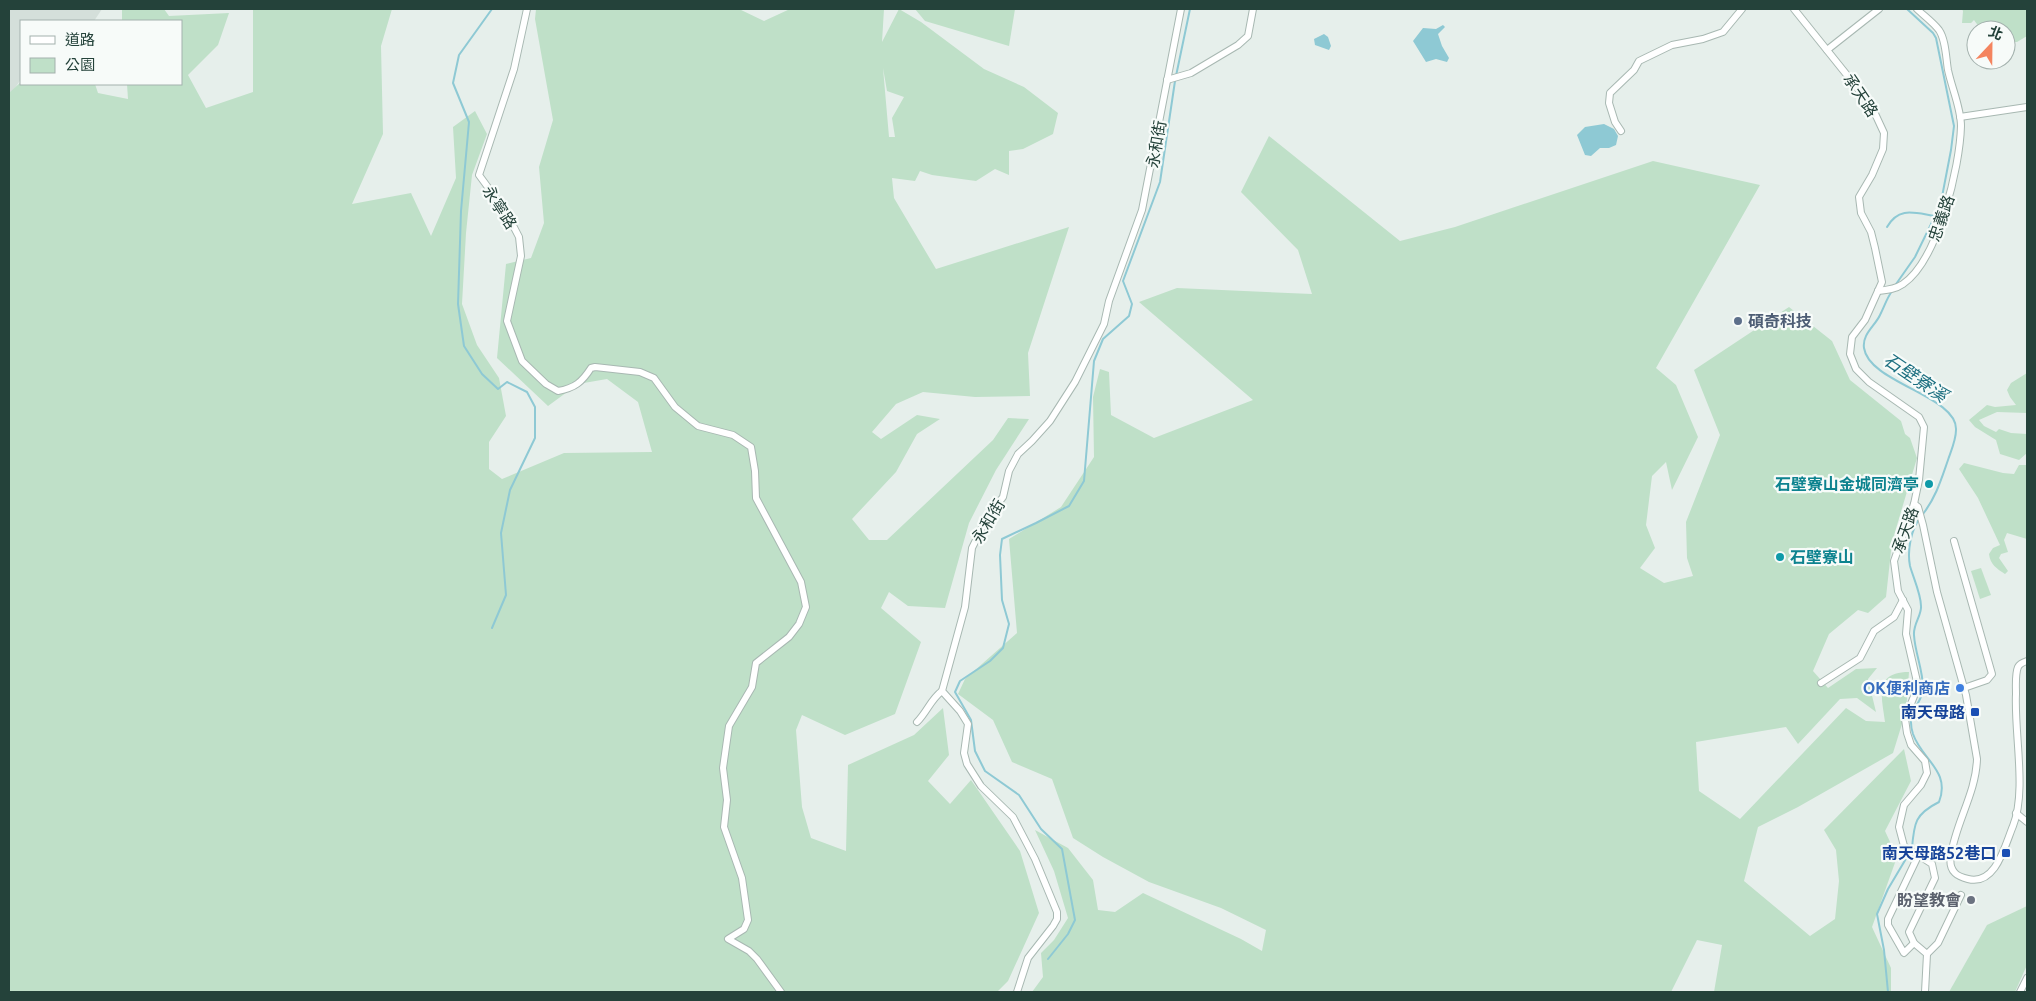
<svg xmlns="http://www.w3.org/2000/svg" width="2036" height="1001" viewBox="0 0 2036 1001" font-family="Ubuntu,'Noto Sans TC',sans-serif">
  <style>
    .built { fill: #d4dfda }
    .green { fill: #bfe0c8; fill-rule: evenodd }
    .water { fill: #8ec9d4 }
    .lines { fill: none; stroke-linecap: round; stroke-linejoin: round }
    .stream { stroke: #8ec9d4; stroke-width: 2 }
    .minor-casing { stroke: #a8b8b2; stroke-width: 8 }
    .minor { stroke: #fff; stroke-width: 6 }
    .service-dot { fill: #5c6f8a; stroke: #f7fbf9; stroke-width: 2 }
    .culture-dot { fill: #0f9aa8; stroke: #f7fbf9; stroke-width: 2 }
    .shop-dot { fill: #3f7fe0; stroke: #f7fbf9; stroke-width: 2 }
    .transit-dot { fill: #1a4fb4; stroke: #f7fbf9; stroke-width: 2 }
    .worship-dot { fill: #6b7280; stroke: #f7fbf9; stroke-width: 2 }
    .labels { text-anchor: middle; dominant-baseline: central; stroke-width: 4.5; stroke-linejoin: round; paint-order: stroke }
    .street-label { font-size: 16px; fill: #24423a; stroke: #f7fbf9 }
    .service-label { font-size: 16px; font-weight: bold; fill: #4e5e75; stroke: #f7fbf9; text-anchor: start }
    .culture-label { font-size: 16px; font-weight: bold; fill: #0d838f; stroke: #f7fbf9; text-anchor: end }
    .shop-label { font-size: 16px; font-weight: bold; fill: #366cbe; stroke: #f7fbf9; text-anchor: end }
    .transit-label { font-size: 16px; font-weight: bold; fill: #164399; stroke: #f7fbf9; text-anchor: end }
    .worship-label { font-size: 16px; font-weight: bold; fill: #5b616d; stroke: #f7fbf9; text-anchor: end }
    .water-label { font-size: 18px; font-style: italic; fill: #1c6f80; stroke: #f7fbf9 }
  </style>
  <rect width="100%" height="100%" fill="#e6efeb"/>
  <path class="built" d="M9,9H102L94,21H21V79L9,97Z"/>
  <g class="green">
    <path d="M122,9H164L169,16L229,13L218,45L188,75L206,108L253,92V9H392L381,46L383,134L352,204L411,193L431,236L456,178L453,127L475,111L487,134L472,175L466,233L462,304L477,345L499,378L506,416L489,442V469L502,479L564,453L652,452L638,402L607,379L578,384L548,406L497,358L506,264L531,258L544,223L539,167L553,120L535,19L536,9H739L764,21L790,9H884L882,42L899,9L921,22L984,69L1024,87L1058,113L1053,134L1023,149L1009,151V175L995,169L976,181L932,175L920,171L915,181L892,178L894,198L936,269L1069,227L1028,353L1030,396L975,397L923,392L896,404L872,432L881,439L917,415L940,419L917,434L896,472L852,519L869,540H887L993,440L1008,418L1029,419L996,470L969,523L945,608L908,606L889,592L881,608L921,642L895,714L845,735L802,715L796,730L802,807L811,838L846,851L848,765L914,735L943,708L949,755L928,781L950,804L971,780L1020,851L1039,913L1008,981L997,992H9V93L21,82V84H95L98,93L128,99L127,84H181V21H122ZM883,68L887,91L904,97L892,118L895,137H889Z"/>
    <path d="M915,9H1015L1009,46L925,21Z"/>
    <path d="M1962,9H2027V36L2017,42H2006V30C1991,30 1983,34 1974,20L1971,23H1962L1963,11Z"/>
    <path d="M1269,136L1400,241L1455,227L1653,161L1760,185L1656,368L1676,385L1698,437L1672,490L1666,462L1652,476L1646,525L1655,548L1640,568L1664,583L1693,576L1687,558L1686,522L1720,435L1694,370L1789,307L1832,341L1850,380L1901,421L1905,434L1910,438L1917,458L1892,542L1886,597L1868,613L1858,610L1829,634L1813,671L1828,688L1856,669L1877,668L1868,679L1876,712L1857,698L1840,699L1798,744L1786,727L1696,742L1699,791L1740,819L1846,708L1866,721L1885,722C1882,698 1873,672 1909,672L1906,711L1893,753L1798,807L1758,827L1744,881L1810,936L1835,919L1839,881L1836,850L1824,830L1904,749L1911,781L1885,831L1897,857L1872,927L1891,968V992H1714L1722,945L1697,940L1671,992H1032L1043,977L1041,953L1054,940L1068,918L1054,871L1035,830L1068,848L1093,880L1098,910L1115,912L1143,893L1241,939L1262,951L1266,930L1221,908L1149,882L1103,857L1073,838L1052,779L1012,762L993,720L958,694L965,679L1017,633L1009,539L1061,507L1094,457L1093,397L1100,369L1109,372L1111,415L1154,438L1253,400L1139,302L1177,288L1312,294L1298,250L1241,192Z"/>
    <path d="M2027,373V413L1997,412L1979,420L1984,426L1996,432L1999,429L2011,433L2027,434V453L2019,460L2000,454L1996,440L1975,427L1969,420L1987,405L1995,407L2016,405L2010,397L2007,390L2011,383Z"/>
    <path d="M1964,463L2003,473L2014,474L2019,465H2027V539L2007,533L2004,540L2008,552L2001,554L1999,558L2008,571L2005,574C1997,569 1990,564 1989,554L1993,548L2000,545L1978,498L1959,469Z"/>
    <path d="M1981,568L1991,595L1980,599L1971,571Z"/>
    <path d="M2027,906V965L2015,992H1949L1987,925Z"/>
  </g>
  <g class="water">
    <path d="M1443,25L1445,27L1438,34L1442,46L1449,58L1447,62L1436,59L1426,62L1413,41L1423,28L1436,29Z"/>
    <path d="M1324,34L1328,37L1331,46L1329,50L1315,45L1314,39Z"/>
    <path d="M1604,124L1614,129L1618,136L1616,145L1609,148H1600L1591,156L1585,155L1577,135L1585,127Z"/>
  </g>
  <g class="lines">
    <g class="stream">
      <path d="M492,9L459,55L453,83L469,122L461,211L458,304L464,346L482,374L498,389L507,382L527,392L535,407V438L510,490L501,533L506,595L492,628"/>
      <path d="M1176,76L1190,9"/>
      <path d="M1887,227C1899,206 1915,213 1935,216"/>
      <path d="M1894,287L1915,257L1935,216L1941,202L1951,150L1954,126L1936,38L1933,33L1907,9"/>
      <path d="M1892,291C1887,298 1884,307 1880,315C1875,326 1862,334 1864,348C1869,383 1958,396 1956,430C1956,440 1951,451 1948,460C1941,480 1936,497 1923,514"/>
      <path d="M1912,848C1914,823 1915,814 1939,802C1951,771 1922,760 1913,734C1905,709 1923,705 1923,688C1923,670 1915,653 1914,635C1913,624 1922,615 1921,606C1921,594 1913,577 1910,566C1907,551 1911,529 1920,518"/>
      <path d="M1048,959L1068,934L1075,920L1062,849L1041,829L1019,795L985,771L975,751L971,720L955,692L960,681L990,661L1003,648L1009,624L1002,600L1000,555L1002,539L1036,523L1069,506L1084,481L1094,361L1103,339L1129,316L1132,304L1123,281L1160,182L1175,81"/>
      <path d="M1888,992L1884,950L1877,914L1888,889L1910,852"/>
    </g>
    <defs>
      <g id="minor">
        <path d="M527,9L514,69L479,175L506,212L519,237L521,256L507,321L522,361L546,384L558,391C575,388 582,382 591,368L595,367L640,372L654,378L675,407L698,426L733,435L751,447L755,471L756,498L801,582L806,607L799,624L789,637L756,663L752,687L729,726L723,768L727,800L724,827L742,878L748,920L744,929L728,939L749,951L757,959L781,992"/>
        <path d="M1794,9L1871,105L1884,133L1883,149L1872,175L1859,197L1861,213L1871,232L1875,248L1882,282L1865,320L1852,337L1850,354L1856,369L1869,382L1919,417L1924,427L1919,480L1914,504L1894,561L1898,591L1908,610L1906,634L1918,686L1905,719L1907,733L1911,745L1925,761L1927,773L1921,785L1904,805L1899,827L1904,846L1932,864L1935,878L1909,932L1914,943L1927,954L1925,992"/>
        <path d="M1827,50L1879,9"/>
        <path d="M1167,80L1191,73L1238,45L1248,36L1253,9"/>
        <path d="M1960,117L2027,107"/>
        <path d="M1621,131L1615,122L1609,103L1610,93L1634,70L1639,61L1672,45L1703,39L1723,32L1742,9"/>
        <path d="M1878,291C1887,290 1896,289 1903,284C1938,260 1960,167 1961,126C1961,108 1952,89 1948,70C1946,59 1946,40 1939,30C1933,22 1923,15 1917,9"/>
        <path d="M1914,504L1918,507L1923,525L1937,592L1966,695L1977,759C1976,793 1956,822 1951,855C1950,860 1950,868 1955,873C1958,876 1964,878 1968,879C1996,886 2005,845 2013,826C2027,791 2014,733 2016,694C2016,686 2015,674 2018,667C2020,663 2024,662 2027,661"/>
        <path d="M1954,541L1992,674L1987,680L1964,688"/>
        <path d="M1821,683L1860,658L1874,631L1894,617L1903,600"/>
        <path d="M917,722C927,712 931,699 942,691"/>
        <path d="M2016,813L2027,822"/>
        <path d="M1914,943L1904,953L1888,925V919L1918,856"/>
        <path d="M1927,954L1938,943L1961,895"/>
        <path d="M1017,992L1028,958L1053,926L1057,919V912L1035,859L1013,817L981,786L967,764L964,753L968,724L960,711L942,691L965,607L972,548L987,518L1003,497L1009,471L1018,454L1032,441L1050,421L1075,382L1104,324L1109,301L1142,210L1181,9"/>
        <path d="M2020,992L2027,978"/>
      </g>
    </defs>
    <use href="#minor" class="minor-casing"/>
    <use href="#minor" class="minor"/>
  </g>
  <circle class="service-dot" cx="1738" cy="321" r="5"/>
  <g class="culture-dot">
    <circle cx="1929" cy="484" r="5"/>
    <circle cx="1780" cy="557" r="5"/>
  </g>
  <circle class="shop-dot" cx="1960" cy="688" r="5"/>
  <g class="transit-dot">
    <rect x="1970" y="707" width="10" height="10" rx="2.5"/>
    <rect x="2001" y="848" width="10" height="10" rx="2.5"/>
  </g>
  <circle class="worship-dot" cx="1971" cy="900" r="5"/>
  <g class="labels">
    <g class="street-label">
      <text transform="translate(1861 95) rotate(56)">承天路</text>
      <text transform="translate(1156 144) rotate(-80)">永和街</text>
      <text transform="translate(500 207) rotate(57)">永寧路</text>
      <text transform="translate(1941 218) rotate(-71)">忠義路</text>
      <text transform="translate(988 521) rotate(-59)">永和街</text>
      <text transform="translate(1905 530) rotate(-70)">承天路</text>
    </g>
    <g class="service-label">
      <text x="1748" y="321">碩奇科技</text>
    </g>
    <g class="culture-label">
      <text x="1919" y="484">石壁寮山金城同濟亭</text>
      <text x="1790" y="557" text-anchor="start">石壁寮山</text>
    </g>
    <g class="shop-label">
      <text x="1950" y="688">OK便利商店</text>
    </g>
    <g class="transit-label">
      <text x="1965" y="712">南天母路</text>
      <text x="1996" y="853">南天母路52巷口</text>
    </g>
    <g class="worship-label">
      <text x="1961" y="900">盼望教會</text>
    </g>
    <g class="water-label">
      <text transform="translate(1916 377) rotate(34)">石壁寮溪</text>
    </g>
  </g>
  <rect width="2036" height="1001" fill="none" stroke="#24423a" stroke-width="20"/>
  <rect x="20" y="20" width="162" height="65" fill="#f7fbf9" stroke="#a3b1ad"/>
  <rect x="30" y="36" width="25" height="8" fill="#ffffff" stroke="#a3b1ad"/>
  <text x="65" y="45" font-size="15" fill="#24423a">道路</text>
  <rect x="30" y="58" width="25" height="15" fill="#bfe0c8" stroke="#a3b1ad"/>
  <text x="65" y="70" font-size="15" fill="#24423a">公園</text>
  <g transform="translate(1991 45) rotate(22)"><circle r="24" fill="#f7fbf9" stroke="#a3b1ad"/>
  <path d="M0-4L9 19L0 12L-9 19Z" fill="#f4845f"/>
  <text y="-8" font-size="14" font-weight="bold" text-anchor="middle" fill="#24423a">北</text>
  </g>
</svg>
